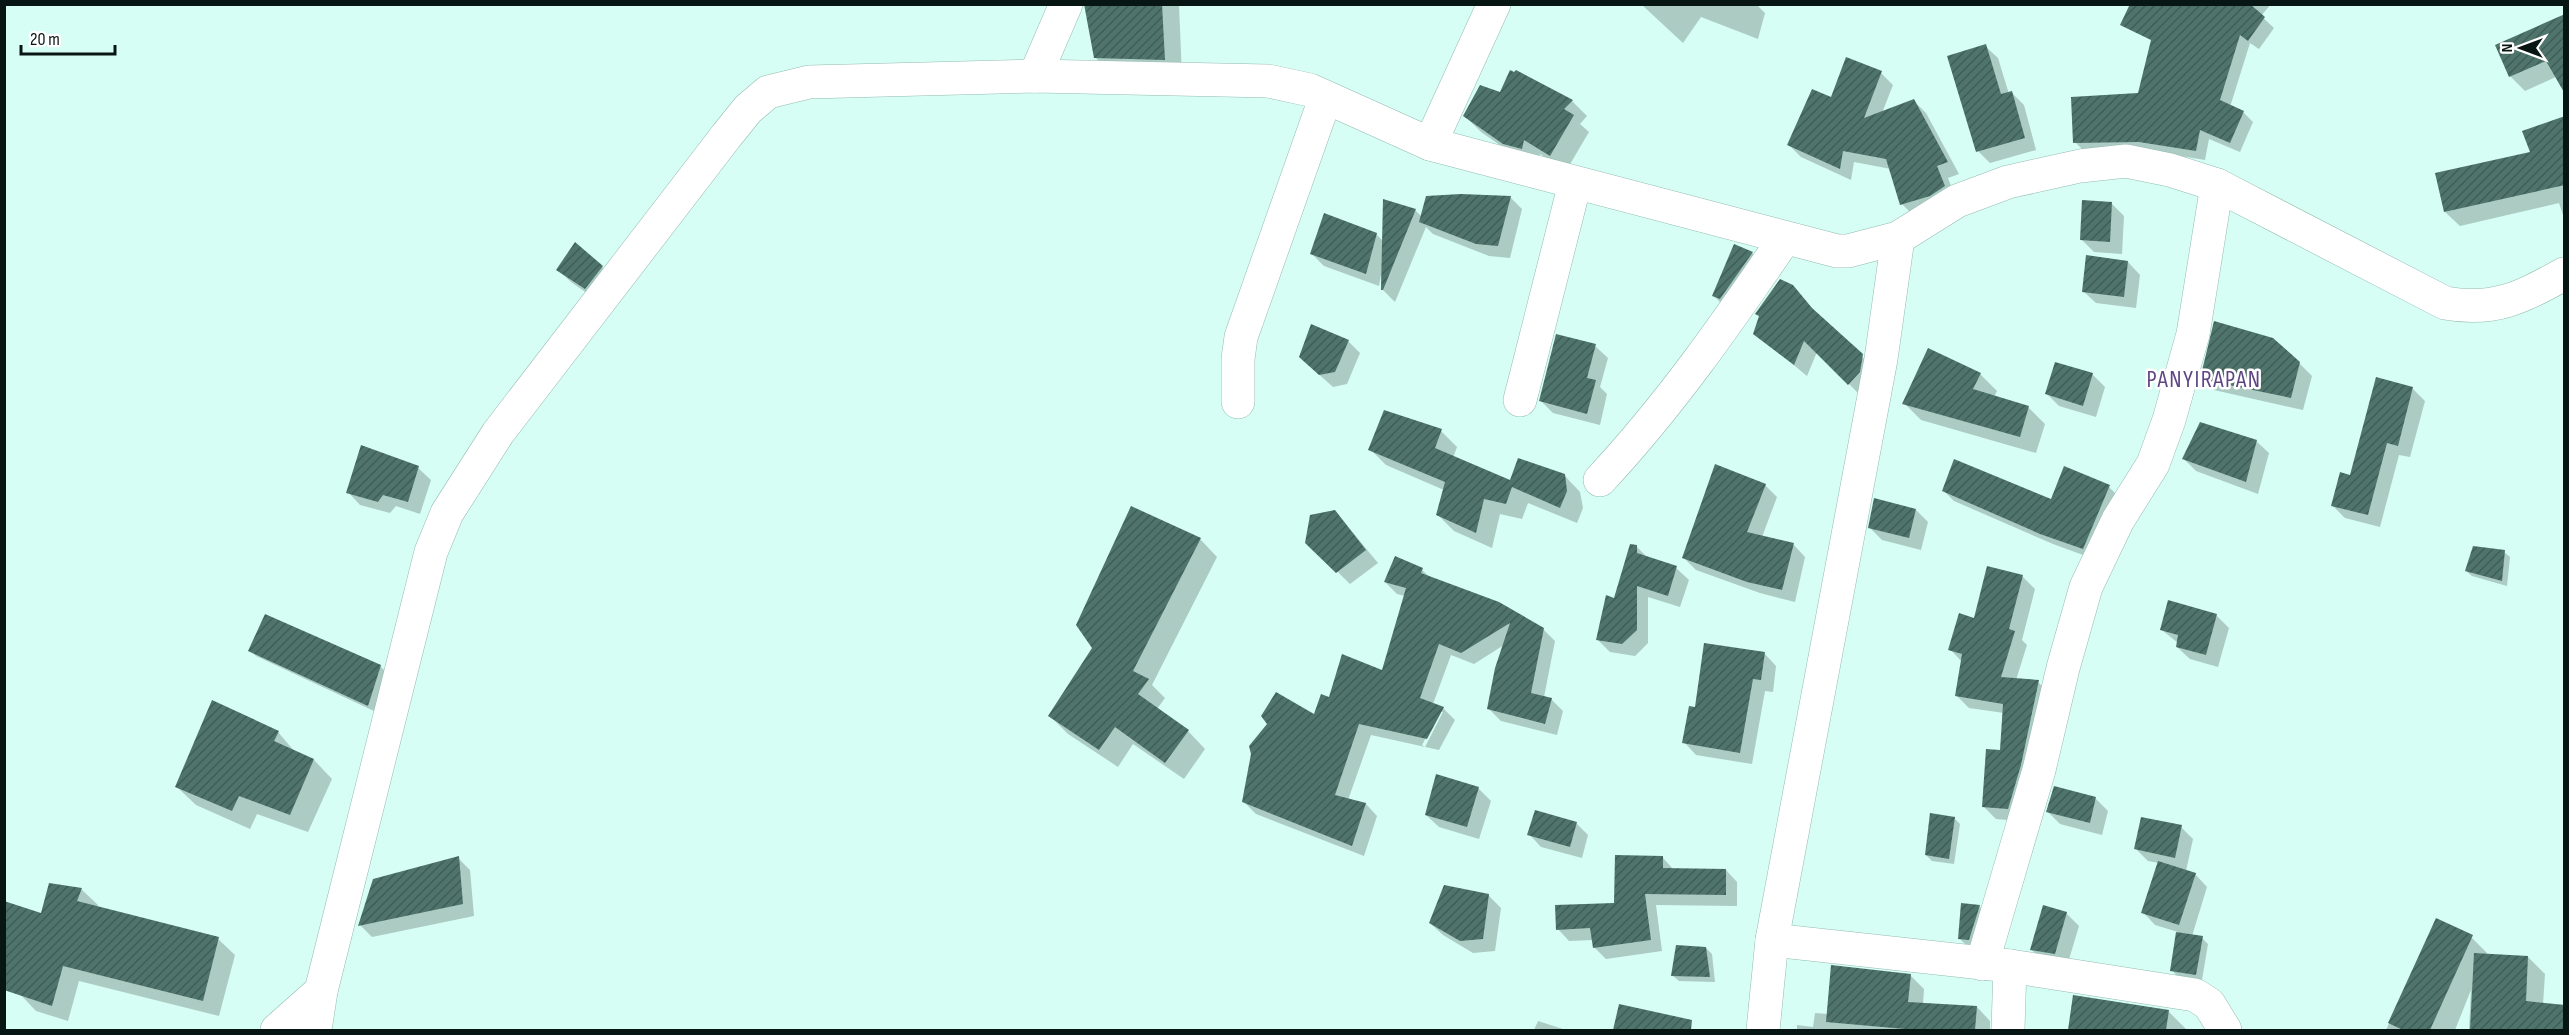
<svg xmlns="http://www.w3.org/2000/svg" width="2569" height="1035" viewBox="0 0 2569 1035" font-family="'Sofia Sans Condensed',sans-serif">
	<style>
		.shadow { fill: #0003; fill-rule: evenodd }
		.building { fill: url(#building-hatch) }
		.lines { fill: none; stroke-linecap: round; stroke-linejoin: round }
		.minor-casing { stroke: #94bbb1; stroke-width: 34 }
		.tertiary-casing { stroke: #94bbb1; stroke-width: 34 }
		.minor { stroke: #fff; stroke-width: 33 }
		.tertiary { stroke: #fff; stroke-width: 33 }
		.labels { text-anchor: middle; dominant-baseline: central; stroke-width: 5; stroke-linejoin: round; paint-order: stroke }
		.quarter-label { font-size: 24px; letter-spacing: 1.5px; fill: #5e4683; stroke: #fff }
	</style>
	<defs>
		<pattern id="building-hatch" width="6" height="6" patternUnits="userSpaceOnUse" patternTransform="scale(1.5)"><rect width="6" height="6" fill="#4f746b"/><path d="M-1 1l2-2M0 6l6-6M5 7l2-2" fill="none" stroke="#405e57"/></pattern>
	</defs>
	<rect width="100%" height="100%" fill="#d6fef4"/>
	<!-- shadow -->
	<g class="shadow">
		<polygon points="1091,4 1179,4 1182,78 1113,76 1095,57"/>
		<polygon points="1641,4 1756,4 1765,13 1758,39 1701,17 1683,43"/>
		<polygon points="2194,4 2271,4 2261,16 2274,28 2259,49 2250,43 2230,107 2243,112 2253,122 2240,152 2209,139 2205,160 2150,151 2085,152 2075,142 2143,95"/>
		<polygon points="2564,16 2558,76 2525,91 2510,76"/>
		<polygon points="1985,46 1998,58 2009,94 2012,93 2024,105 2036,150 1990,163 1978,151"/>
		<polygon points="1516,72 1572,101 1587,116 1580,124 1589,132 1566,171 1540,154 1537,164 1520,159 1481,132 1465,116 1500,94"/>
		<polygon points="1881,73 1893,85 1882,113 1914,101 1926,113 1959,174 1948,178 1956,199 1914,216 1902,204 1891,169 1854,162 1851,180 1801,157 1789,145 1832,99"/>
		<polygon points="2564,124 2564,218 2559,203 2460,226 2445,212 2532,153"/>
		<polygon points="1510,197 1522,209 1510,258 1489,256 1433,234 1426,227 1395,302 1382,289 1381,275 1379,286 1324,266 1312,254 1376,234 1384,242 1384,201 1415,210 1422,217"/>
		<polygon points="2112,204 2124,216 2122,254 2094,252 2081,239"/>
		<polygon points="1752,253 1764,265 1726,308 1714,296"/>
		<polygon points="2128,262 2140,275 2136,308 2096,303 2083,291"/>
		<polygon points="602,267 614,279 598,301 571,282 558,270"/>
		<polygon points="1792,286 1820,317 1874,368 1861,396 1817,352 1807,376 1755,333"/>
		<polygon points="1348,341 1360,353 1347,384 1333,387 1313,369"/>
		<polygon points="1595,346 1608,358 1600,387 1607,394 1600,425 1553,413 1541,401"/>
		<polygon points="2299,363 2312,376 2303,410 2214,390 2202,378"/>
		<polygon points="1980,374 1997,391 1994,397 2028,407 2045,424 2036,453 1921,420 1904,403"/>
		<polygon points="2092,374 2105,387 2096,417 2059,406 2047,394"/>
		<polygon points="2412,388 2425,401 2410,457 2399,455 2380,527 2345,518 2333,506"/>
		<polygon points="1385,412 1441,431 1457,447 1453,458 1511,482 1564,475 1580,492 1583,508 1577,523 1528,503 1522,519 1500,514 1492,548 1454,531 1438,515 1444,490 1386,465 1370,449"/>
		<polygon points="2256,441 2269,453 2258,494 2196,471 2184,459"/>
		<polygon points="418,468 431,480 420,514 396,506 390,513 360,505 348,492"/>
		<polygon points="2065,468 2109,487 2120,498 2094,559 2053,544 1954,501 1943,490 2052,501"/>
		<polygon points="1765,485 1777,497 1762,537 1793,544 1805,557 1795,602 1760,593 1696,570 1684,558"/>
		<polygon points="1916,510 1928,522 1921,550 1882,540 1870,528"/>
		<polygon points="1335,511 1378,563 1350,584 1307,542"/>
		<polygon points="1200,539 1217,557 1152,685 1165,698 1157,709 1188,731 1205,749 1184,779 1133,744 1118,767 1068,734 1050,716 1094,648"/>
		<polygon points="1636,546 1649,559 1676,568 1689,580 1680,607 1648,597 1648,643 1635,656 1610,652 1598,640"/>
		<polygon points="2504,552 2510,557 2507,586 2472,576 2466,571"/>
		<path d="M1422,570L1431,578L1543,629L1555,641L1544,697L1551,699L1563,711L1557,735L1501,721L1489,709L1504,645L1474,664L1451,655L1433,704L1443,708L1455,720L1439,750L1371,735L1348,800L1366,804L1377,816L1364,856L1256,814L1244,802L1330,699L1383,672L1405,596L1397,594L1385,582ZM1440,712H1443L1425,747L1422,745Z"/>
		<polygon points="2022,576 2035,589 2022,640 2027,645 2016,680 2038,682 2050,694 2020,821 1996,819 1984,807 2001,752 2004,713 1969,708 1956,695 1962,662 1950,649 1975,620"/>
		<polygon points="2216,615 2229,628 2218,667 2190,659 2177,647 2178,643 2162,630"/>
		<polygon points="250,650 380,666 386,672 374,711 256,656"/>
		<polygon points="1764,653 1776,666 1773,692 1765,691 1752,764 1696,755 1684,742 1696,708"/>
		<polygon points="278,732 295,752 314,760 332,779 308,832 257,814 250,829 196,805 177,787"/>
		<polygon points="1478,788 1491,801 1479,839 1439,827 1426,815"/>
		<polygon points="2096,799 2108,811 2102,835 2060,824 2048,812"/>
		<polygon points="1954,818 1960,824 1954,864 1932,861 1926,855"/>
		<polygon points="1576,823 1588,835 1582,858 1541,847 1529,834"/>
		<polygon points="2181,827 2193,839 2186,871 2195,874 2207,887 2192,936 2202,938 2208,944 2202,980 2177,976 2172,970 2178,932 2155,925 2143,912 2159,863 2148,861 2136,849"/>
		<polygon points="458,858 470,870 474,916 372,937 360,925"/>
		<polygon points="1663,858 1674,870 1726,870 1737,882 1737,906 1656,905 1662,951 1606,959 1594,947 1593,940 1569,941 1558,929 1615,904"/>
		<polygon points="81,889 98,905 97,908 218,939 235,955 219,1016 79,981 68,1021 36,1011 20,994 42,915"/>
		<polygon points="1488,895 1501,908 1495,951 1473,953 1443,935 1430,923"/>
		<polygon points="1979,906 1985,912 1975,945 1966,945 1960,939"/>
		<polygon points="2066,913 2079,926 2067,966 2044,962 2032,950"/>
		<polygon points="2436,920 2470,936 2487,953 2486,955 2528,957 2545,974 2543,1004 2564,1006 2564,1030 2469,1030 2471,990 2455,1030 2386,1030"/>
		<polygon points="1706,948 1712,954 1715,982 1679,981 1673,976"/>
		<polygon points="1910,975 1924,989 1923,1004 1977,1007 1990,1021 1990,1030 1797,1030 1797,1025 1813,1027 1815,1013 1828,1014"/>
		<polygon points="2074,997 2168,1011 2187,1030 2069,1030"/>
		<polygon points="1620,1005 1678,1028 1677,1030 1615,1030"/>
		<polygon points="1538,1021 1566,1030 1534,1030"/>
	</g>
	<!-- building -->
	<g class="building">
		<polygon points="1084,4 1162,4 1165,60 1094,58"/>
		<polygon points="2130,4 2250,4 2265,17 2248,41 2240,35 2220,100 2244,111 2230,143 2200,130 2196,151 2139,142 2073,143 2071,97 2138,93 2151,40 2120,25"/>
		<polygon points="2565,14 2565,94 2546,61 2509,77 2495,45"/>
		<polygon points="1986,44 2001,94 2012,91 2025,138 1976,152 1947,56"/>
		<polygon points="1846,57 1882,71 1864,118 1914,99 1948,162 1937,166 1945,186 1930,196 1900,205 1886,159 1843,151 1840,169 1787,145 1812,89 1831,97"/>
		<polygon points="1510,70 1514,72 1516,70 1573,100 1564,109 1574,115 1550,156 1524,140 1522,149 1503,144 1463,116 1480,85 1500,92"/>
		<polygon points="2565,116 2565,185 2444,212 2435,173 2530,152 2522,131"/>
		<polygon points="1461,194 1511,196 1498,246 1476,244 1419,222 1426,196"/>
		<polygon points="1383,199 1416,209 1383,290 1381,290"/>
		<polygon points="2082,200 2112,202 2110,242 2080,240"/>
		<polygon points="1324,213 1377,233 1366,274 1310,254"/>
		<polygon points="575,242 603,266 585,289 556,270"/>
		<polygon points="1734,244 1753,252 1720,299 1712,296"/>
		<polygon points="2086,255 2128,261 2124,297 2082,292"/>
		<polygon points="1780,279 1793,285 1812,308 1863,354 1860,372 1848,385 1804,341 1794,365 1753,334 1759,316 1755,314"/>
		<polygon points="2214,321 2273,338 2300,362 2291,398 2200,379"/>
		<polygon points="1311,324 1349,340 1335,372 1319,375 1299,357"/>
		<polygon points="1556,334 1596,344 1587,378 1596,380 1587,414 1539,401"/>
		<polygon points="1928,348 1981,373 1973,389 2029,406 2020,437 1902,404"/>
		<polygon points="2055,362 2093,373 2083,406 2045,394"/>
		<polygon points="2376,377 2413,387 2398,446 2387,443 2368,515 2331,506 2340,472 2350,475"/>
		<polygon points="1384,410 1442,429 1435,448 1510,480 1518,458 1565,474 1567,491 1560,508 1512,487 1506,504 1484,499 1476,533 1436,515 1445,482 1368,450"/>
		<polygon points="2200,422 2257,440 2246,482 2182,459"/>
		<polygon points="361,445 419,466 408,502 383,495 378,502 346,493"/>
		<polygon points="1954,459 2051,499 2064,466 2110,485 2083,549 2040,534 1942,491"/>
		<polygon points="1715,464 1766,484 1747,532 1794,543 1782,590 1747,582 1682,558"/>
		<polygon points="1874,498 1916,509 1909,538 1868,528"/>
		<polygon points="1131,506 1201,538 1133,671 1149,679 1138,694 1189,730 1165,763 1115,727 1099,750 1048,716 1092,648 1076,625"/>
		<polygon points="1335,510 1366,550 1336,573 1305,543 1310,515"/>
		<polygon points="1630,544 1637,545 1637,553 1677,566 1668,596 1637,586 1637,630 1622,644 1596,640 1606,595 1614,598"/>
		<polygon points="2473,546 2505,550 2502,581 2465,571"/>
		<polygon points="1395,556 1423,568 1421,573 1499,602 1544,628 1531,693 1552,698 1545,724 1487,709 1495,668 1510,623 1461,653 1439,644 1420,698 1444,707 1427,739 1359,724 1335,795 1366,803 1352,846 1242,802 1251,754 1249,746 1267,724 1261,716 1276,692 1314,714 1321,694 1329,697 1342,654 1382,670 1406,588 1384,582"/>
		<polygon points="1987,566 2023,575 2009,629 2015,631 2001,677 2039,680 2021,765 2008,809 1982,807 1986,749 2000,750 2003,704 1955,696 1962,654 1948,650 1959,613 1974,618"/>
		<polygon points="2168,600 2217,614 2206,655 2176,647 2178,635 2160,630"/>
		<polygon points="265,614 381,665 368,706 248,651"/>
		<polygon points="1704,643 1765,652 1761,680 1753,679 1740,753 1682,743 1689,706 1695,707"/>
		<polygon points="212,700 279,731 274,741 314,759 290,815 239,796 232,811 175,787"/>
		<polygon points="1436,774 1479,787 1467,827 1425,815"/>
		<polygon points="2054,786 2096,797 2090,823 2046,812"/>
		<polygon points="1535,810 1577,822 1570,847 1527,835"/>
		<polygon points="1930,813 1955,817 1949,859 1925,855"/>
		<polygon points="2141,817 2182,825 2175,858 2134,849"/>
		<polygon points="1615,855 1663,856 1663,868 1726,869 1726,895 1645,894 1651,940 1593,948 1590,928 1556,930 1555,905 1614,903"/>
		<polygon points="459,856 463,904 358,926 373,879"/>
		<polygon points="2158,861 2196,873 2179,925 2141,913"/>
		<polygon points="49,883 82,888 77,901 219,937 203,1001 63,966 52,1006 4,990 4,901 41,913"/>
		<polygon points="1444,885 1489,894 1483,939 1460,941 1429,923"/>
		<polygon points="1961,903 1980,905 1969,940 1958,939"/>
		<polygon points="2043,905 2067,912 2055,954 2030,950"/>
		<polygon points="2436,918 2473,935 2430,1030 2403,1030 2388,1023"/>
		<polygon points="2176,932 2203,936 2196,975 2170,971"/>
		<polygon points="1676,945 1706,947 1710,977 1671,976"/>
		<polygon points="2474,953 2528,956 2526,1001 2565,1005 2565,1030 2470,1030"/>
		<polygon points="1831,965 1911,974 1908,1002 1977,1006 1975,1030 1916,1030 1826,1022"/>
		<polygon points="2073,995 2169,1010 2166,1030 2068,1030"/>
		<polygon points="1619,1004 1692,1020 1691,1030 1613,1030"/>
	</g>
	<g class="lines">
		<defs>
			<g id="minor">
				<polyline points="1430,144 1494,4"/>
				<polyline points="1520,400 1575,183"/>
				<polyline points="1238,402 1238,359 1241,337 1325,99"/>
				<path d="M1600,480C1670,405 1727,323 1785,238"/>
				<polyline points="1772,940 2010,966 2008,1030"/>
				<polyline points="1982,964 2039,770 2063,668 2086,587 2118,520 2153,464 2169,420 2193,334 2217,185"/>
				<polyline points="2010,966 2195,995 2209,1004 2225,1030"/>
				<polyline points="1763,1030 1772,940 1881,359 1898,238"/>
			</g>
			<g id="tertiary">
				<polyline points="1035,76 1066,4"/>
				<polyline points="277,1030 321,991"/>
				<path d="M315,1030L321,991L431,552L447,513L498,433L727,135L748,109L768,92L809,82L1035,76L1268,81L1310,90L1430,144L1837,251H1848L1898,238L1957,201L2008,182L2080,166L2126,161L2170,170L2217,185L2445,303C2495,312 2522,297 2564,274"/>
			</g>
		</defs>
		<!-- minor casing -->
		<use href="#minor" class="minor-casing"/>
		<!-- tertiary casing -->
		<use href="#tertiary" class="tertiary-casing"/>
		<!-- minor -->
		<use href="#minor" class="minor"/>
		<!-- tertiary -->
		<use href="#tertiary" class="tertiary"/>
	</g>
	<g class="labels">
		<!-- quarter labels -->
		<g class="quarter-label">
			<text x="2204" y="379">PANYIRAPAN</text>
		</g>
	</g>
	<!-- border -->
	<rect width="2569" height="1035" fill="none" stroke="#071612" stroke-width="12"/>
	<!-- north arrow -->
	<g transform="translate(2521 48) rotate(270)" stroke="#ffffff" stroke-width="4.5" paint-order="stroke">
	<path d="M0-4.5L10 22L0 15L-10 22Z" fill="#071612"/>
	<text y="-9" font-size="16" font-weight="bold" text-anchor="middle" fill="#071612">N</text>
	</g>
	<!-- scale -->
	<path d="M21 45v9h94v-9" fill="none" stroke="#071612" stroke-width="3"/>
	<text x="30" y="45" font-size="18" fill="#071612" stroke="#ffffff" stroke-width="4.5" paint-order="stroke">20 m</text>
</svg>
